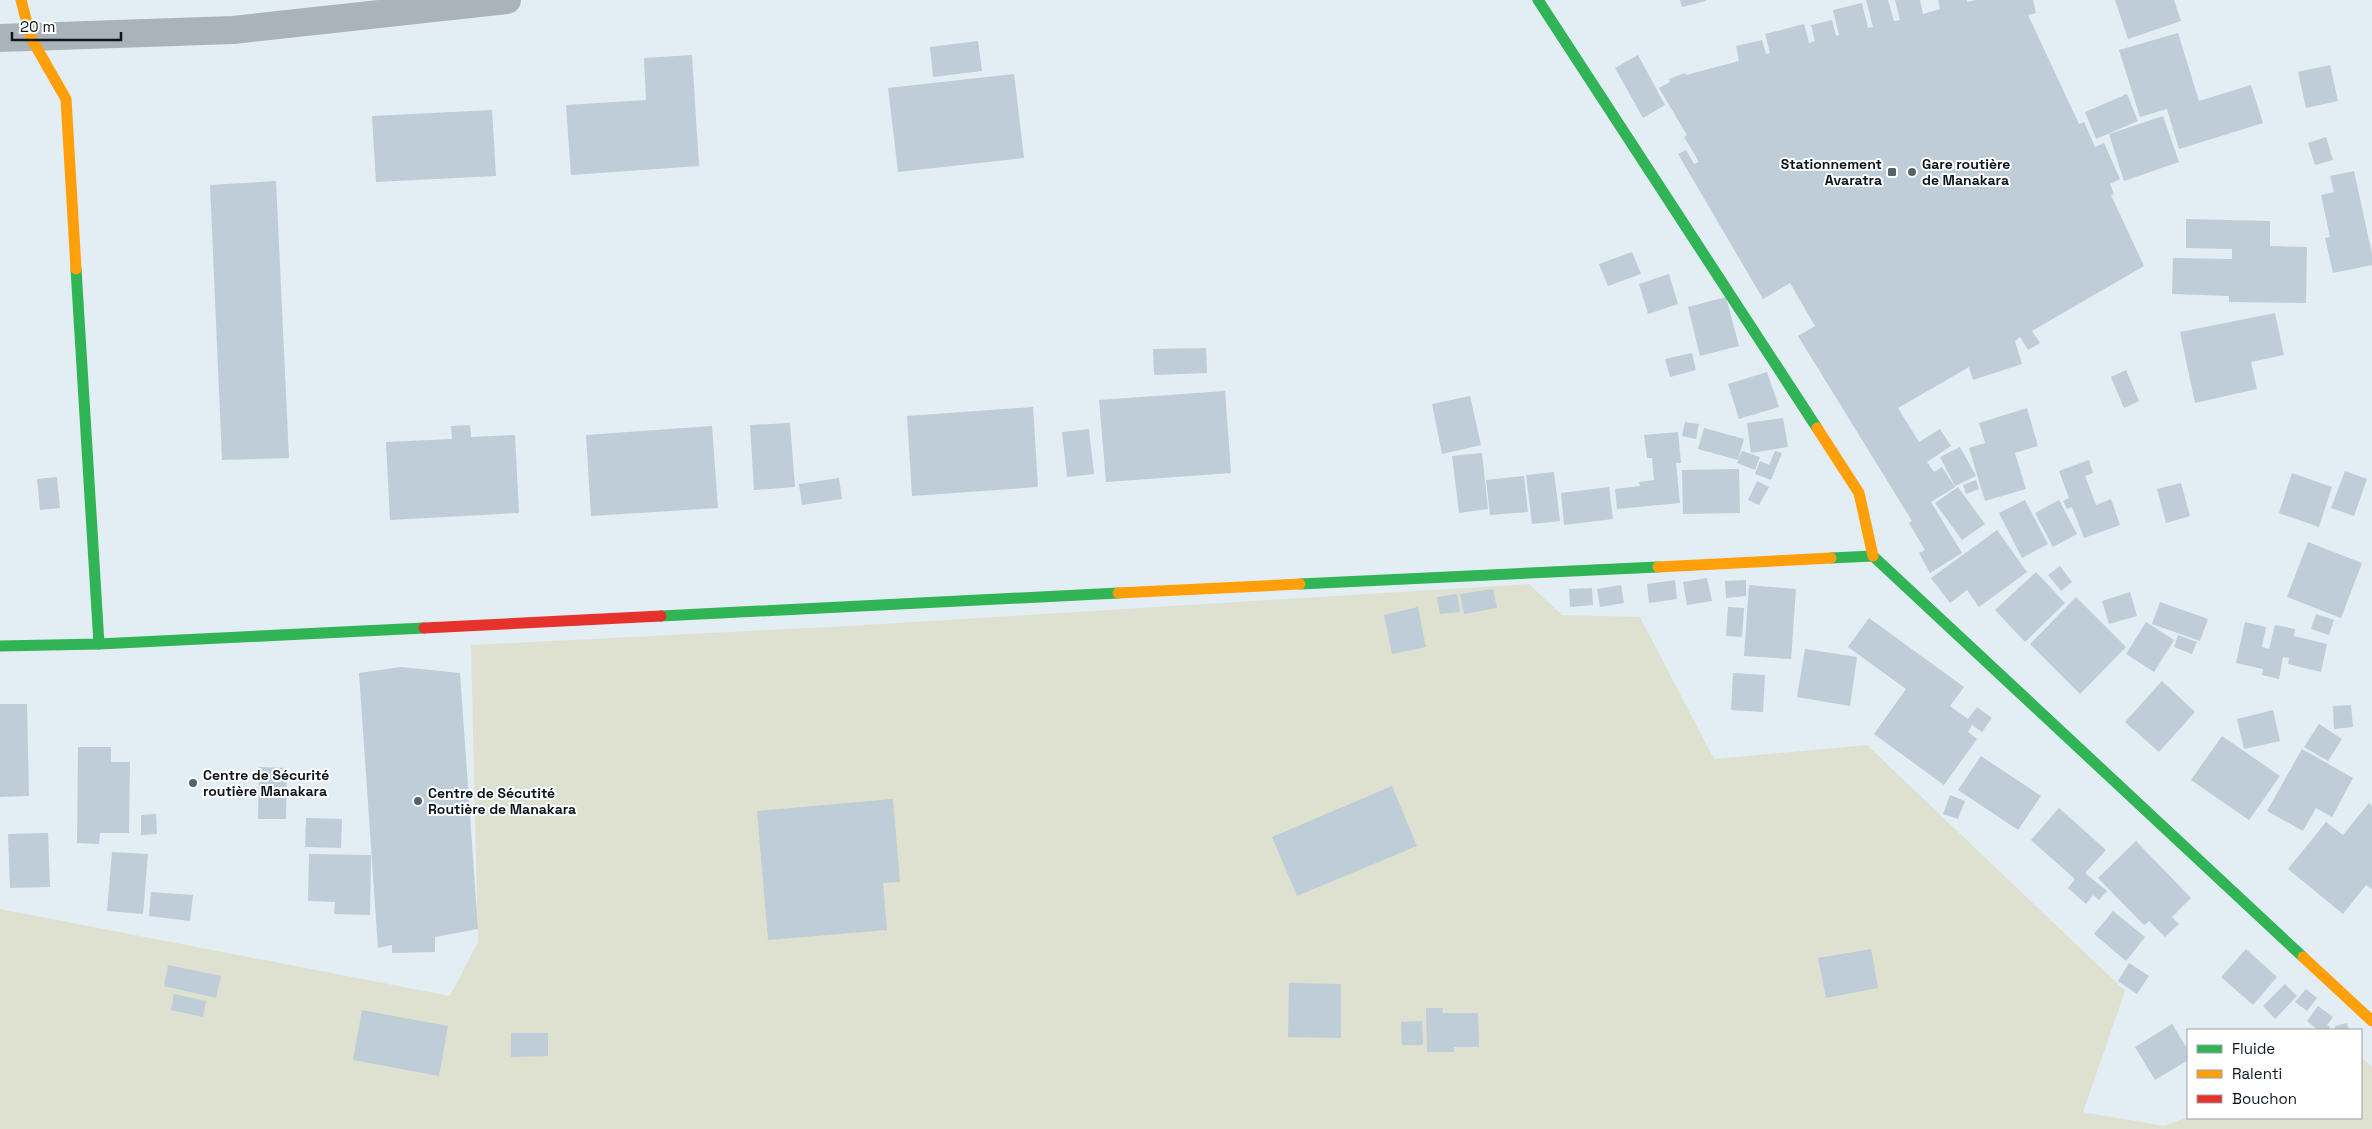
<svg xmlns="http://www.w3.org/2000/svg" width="2372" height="1129" viewBox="0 0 2372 1129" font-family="'Space Grotesk',sans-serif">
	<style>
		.green { fill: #dee1d0 }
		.building { fill: #becdd7 }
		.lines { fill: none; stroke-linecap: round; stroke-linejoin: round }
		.street { stroke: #aab3b9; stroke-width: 28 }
		.fast { stroke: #30b455; stroke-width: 11 }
		.slow { stroke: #ff9f0a; stroke-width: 11 }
		.jam { stroke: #e5322d; stroke-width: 11 }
		.poi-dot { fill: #566168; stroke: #fff; stroke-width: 2 }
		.labels { text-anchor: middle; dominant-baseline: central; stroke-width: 4; stroke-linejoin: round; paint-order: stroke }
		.poi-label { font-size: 14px; font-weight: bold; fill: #0a151c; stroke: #fff; text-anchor: start }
	</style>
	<rect width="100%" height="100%" fill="#e3edf4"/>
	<!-- green -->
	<polygon class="green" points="1529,584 1562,615 1640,617 1714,759 1867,745 2125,991 2083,1112 2164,1126 2188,1117 2361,1118 2361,1057 2372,1067 2372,1129 0,1129 0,909 450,996 478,942 471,645 849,626"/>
	<!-- building -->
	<g class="building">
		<polygon points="1680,0 1706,0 1706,1 1682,7"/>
		<polygon points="1866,0 1888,0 1894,21 1900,20 1895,0 1920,0 1923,14 1940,9 1938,0 1967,0 1967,2 1976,0 2033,0 2036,13 2028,15 2079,124 2084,122 2095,147 2104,143 2120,179 2110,184 2114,194 2111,195 2144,266 2032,331 2040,343 2028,350 2020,337 2015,341 2022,364 1973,380 1969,367 1898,408 1919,442 1940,429 1951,446 1927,462 1934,472 1942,467 1955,487 1931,502 1962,553 1930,573 1919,553 1925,550 1909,523 1912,521 1798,336 1815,326 1790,283 1763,299 1678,154 1686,150 1694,164 1699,162 1684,137 1687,135 1659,88 1670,82 1669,79 1685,73 1686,75 1739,61 1736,46 1762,40 1766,54 1770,53 1765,34 1804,24 1809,43 1815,41 1811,25 1832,20 1836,36 1839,35 1833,10 1862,3 1868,28 1873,27"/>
		<polygon points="2115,0 2174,0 2181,21 2128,39"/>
		<polygon points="2178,33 2199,101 2251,85 2263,123 2179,149 2167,109 2140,117 2119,50"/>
		<polygon points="978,41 982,71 933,77 930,47"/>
		<polygon points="692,55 699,166 571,175 566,105 646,100 644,58"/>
		<polygon points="1638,55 1665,105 1643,118 1615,68"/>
		<polygon points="2330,65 2338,101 2306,108 2298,72"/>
		<polygon points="1014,74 1024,158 898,172 888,88"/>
		<polygon points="2127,94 2138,121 2096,139 2085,112"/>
		<polygon points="492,110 496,176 376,182 372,116"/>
		<polygon points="2163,116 2179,162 2124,181 2109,134"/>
		<polygon points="2326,137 2333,160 2315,165 2308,143"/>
		<polygon points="2354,171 2372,254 2372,265 2333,273 2325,238 2330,237 2321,195 2334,192 2330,176"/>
		<polygon points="276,181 289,458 222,460 210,185"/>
		<polygon points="2186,219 2270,221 2270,246 2307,247 2306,303 2229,302 2229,296 2172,294 2173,258 2232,259 2232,249 2186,248"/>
		<polygon points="1632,252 1641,274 1608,286 1599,264"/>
		<polygon points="1669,274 1678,304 1648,314 1639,284"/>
		<polygon points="1726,297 1739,346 1700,356 1688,307"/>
		<polygon points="2275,313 2284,355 2251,362 2257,389 2195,403 2180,332"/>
		<polygon points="1206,348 1207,373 1154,375 1153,349"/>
		<polygon points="1692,353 1696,370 1670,377 1665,359"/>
		<polygon points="2126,370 2139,401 2124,408 2111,377"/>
		<polygon points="1767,372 1779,407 1739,419 1728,384"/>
		<polygon points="1225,391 1231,473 1106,482 1099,400"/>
		<polygon points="1470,396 1481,445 1442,454 1432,404"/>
		<polygon points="1033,407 1038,487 912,496 907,416"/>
		<polygon points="2027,408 2038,446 2015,453 2026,489 1985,501 1969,448 1985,443 1979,423"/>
		<polygon points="1783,418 1788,447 1751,453 1747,423"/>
		<polygon points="1685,422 1699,424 1696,439 1682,436"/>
		<polygon points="790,423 795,487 754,490 750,425"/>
		<polygon points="470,425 471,437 515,435 519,513 390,520 386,442 452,439 451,426"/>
		<polygon points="712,426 718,508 591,516 586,435"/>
		<polygon points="1704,428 1744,439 1738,460 1698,449"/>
		<polygon points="1089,429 1094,474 1067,477 1062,432"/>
		<polygon points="1678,432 1681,463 1676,463 1680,503 1617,509 1615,489 1640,486 1639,482 1654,480 1652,458 1647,458 1644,435"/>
		<polygon points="1960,447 1976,476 1955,486 1940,457"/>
		<polygon points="1742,451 1760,457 1755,470 1737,463"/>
		<polygon points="1775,451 1782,453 1771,480 1755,474 1760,461 1769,465"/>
		<polygon points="1482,453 1488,509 1459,513 1452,456"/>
		<polygon points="2089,460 2093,473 2085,476 2096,505 2111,499 2120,525 2084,538 2072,507 2067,509 2063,501 2069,498 2059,471"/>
		<polygon points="1739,469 1740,513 1683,514 1682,470"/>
		<polygon points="2345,471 2367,479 2354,516 2331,508"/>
		<polygon points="1554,472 1560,521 1532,524 1526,475"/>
		<polygon points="2292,473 2332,487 2319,527 2279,513"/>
		<polygon points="1524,476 1528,512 1490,515 1486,480"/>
		<polygon points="57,477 60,508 40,510 37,479"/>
		<polygon points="839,478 842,499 802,505 799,484"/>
		<polygon points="1976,480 1979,489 1966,494 1963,485"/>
		<polygon points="1757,481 1769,487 1759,505 1748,500"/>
		<polygon points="2181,483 2190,516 2166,523 2157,489"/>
		<polygon points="1609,487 1613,519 1564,525 1561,493"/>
		<polygon points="1958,487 1985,524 1962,540 1935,503"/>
		<polygon points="2025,500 2048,544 2022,558 1999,513"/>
		<polygon points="2059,500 2077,534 2053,547 2035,513"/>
		<polygon points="1997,530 2027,572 1979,607 1967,590 1950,603 1931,578"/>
		<polygon points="2308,542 2362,563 2341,618 2287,597"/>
		<polygon points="2060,566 2072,582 2061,591 2048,575"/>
		<polygon points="2036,572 2065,603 2025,642 1995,610"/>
		<polygon points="1707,578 1712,601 1687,605 1683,582"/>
		<polygon points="1675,580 1677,599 1649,603 1647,584"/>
		<polygon points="1746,580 1746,596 1726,598 1725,581"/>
		<polygon points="1621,585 1624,603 1600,607 1597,589"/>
		<polygon points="1749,585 1796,589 1791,659 1744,656"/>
		<polygon points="1592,588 1593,605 1570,607 1569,589"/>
		<polygon points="1493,589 1497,608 1464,614 1460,594"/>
		<polygon points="2130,592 2137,616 2109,624 2102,601"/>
		<polygon points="1457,594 1460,612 1440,614 1437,597"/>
		<polygon points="2076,597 2126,647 2080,694 2030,644"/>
		<polygon points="2160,602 2208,619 2200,641 2152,624"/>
		<polygon points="1418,607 1426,647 1392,654 1384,615"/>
		<polygon points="1728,607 1744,608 1742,637 1726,636"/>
		<polygon points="2316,614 2334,620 2329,635 2311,629"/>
		<polygon points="1869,618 1964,687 1950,706 1968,719 1977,707 1992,718 1982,732 1972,725 1968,732 1977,739 1944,785 1874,734 1906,689 1848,647"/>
		<polygon points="2146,622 2174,640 2154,672 2126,654"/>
		<polygon points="2245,622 2266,627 2262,647 2269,649 2275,625 2295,629 2294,636 2327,644 2321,672 2288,664 2289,658 2283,657 2279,679 2262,675 2263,669 2236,663"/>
		<polygon points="2178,635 2197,642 2192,654 2174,647"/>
		<polygon points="1805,649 1857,657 1850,706 1797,697"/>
		<polygon points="401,667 460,673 478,929 435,937 435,952 392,953 392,945 378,948 359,673"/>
		<polygon points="1733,673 1765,675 1763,712 1731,710"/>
		<polygon points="2162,681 2195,712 2159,752 2125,722"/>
		<polygon points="0,704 27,704 29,796 0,797"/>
		<polygon points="2351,705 2353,727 2334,729 2333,706"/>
		<polygon points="2273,710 2280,741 2244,749 2237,719"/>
		<polygon points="2319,724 2342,739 2328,761 2304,747"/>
		<polygon points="2222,736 2280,776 2249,820 2191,780"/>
		<polygon points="78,747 111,747 111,762 130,762 129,833 100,833 99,844 77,843"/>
		<polygon points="2302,749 2353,778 2332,817 2316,808 2303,831 2267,811"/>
		<polygon points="1981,756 2041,796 2018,830 1958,790"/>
		<polygon points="259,767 287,768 286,819 258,819"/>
		<polygon points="1392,786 1417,846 1297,896 1272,837"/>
		<polygon points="1950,795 1965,801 1958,819 1943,814"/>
		<polygon points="893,799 900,882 883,883 887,930 768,940 757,811"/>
		<polygon points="2369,803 2372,806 2372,889 2366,885 2343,914 2288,869 2326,822 2343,835"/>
		<polygon points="2059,808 2106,850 2085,873 2107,891 2099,900 2093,895 2086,904 2068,888 2075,879 2031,840"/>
		<polygon points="156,814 157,834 141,835 141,815"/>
		<polygon points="306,818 342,819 341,848 305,847"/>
		<polygon points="48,833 50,887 10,888 8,834"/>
		<polygon points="2136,841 2191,898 2172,917 2179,924 2165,937 2149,921 2144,925 2098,878"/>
		<polygon points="112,852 148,854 143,914 107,911"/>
		<polygon points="309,854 371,855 370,915 334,914 335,902 308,901"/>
		<polygon points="151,892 193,895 190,921 149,916"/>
		<polygon points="2113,911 2145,937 2126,961 2094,934"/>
		<polygon points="1871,949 1878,988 1826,998 1818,958"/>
		<polygon points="2246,949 2277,977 2253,1005 2221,977"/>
		<polygon points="2129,963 2149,976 2137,994 2118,981"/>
		<polygon points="168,965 221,976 216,998 164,986"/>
		<polygon points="1289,983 1341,984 1341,1038 1288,1037"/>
		<polygon points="2285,984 2297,996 2275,1019 2263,1006"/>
		<polygon points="2306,989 2317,998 2307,1011 2295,1002"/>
		<polygon points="174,994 206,1001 203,1017 171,1010"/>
		<polygon points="2318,1006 2333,1017 2327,1025 2330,1027 2328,1030 2316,1030 2317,1029 2307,1021"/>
		<polygon points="1426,1008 1443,1008 1442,1013 1478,1013 1479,1047 1454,1047 1454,1052 1427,1052"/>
		<polygon points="362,1010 448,1026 439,1076 353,1060"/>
		<polygon points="1422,1021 1423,1045 1402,1045 1401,1022"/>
		<polygon points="2347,1023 2349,1030 2335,1030 2335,1026"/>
		<polygon points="2172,1024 2188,1050 2188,1060 2155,1080 2135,1047"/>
		<polygon points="511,1033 548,1033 548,1056 511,1057"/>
	</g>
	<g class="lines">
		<!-- street -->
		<polyline class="street" points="0,38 233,30 507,0"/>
		<!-- fast -->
		<g class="fast">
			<polyline points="1538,0 1817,428"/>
			<polyline points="76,269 99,644"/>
			<polyline points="1831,558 1873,556 2303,957"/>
			<polyline points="1300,584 1658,567"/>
			<polyline points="661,616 1118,593"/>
			<polyline points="0,646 99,644 424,628"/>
		</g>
		<!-- slow -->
		<g class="slow">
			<polyline points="21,0 31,38 66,99 76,269"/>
			<polyline points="1817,428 1859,493 1873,556"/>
			<polyline points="1658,567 1831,558"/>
			<polyline points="1118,593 1300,584"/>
			<polyline points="2303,957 2372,1021"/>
		</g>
		<!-- jam -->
		<polyline class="jam" points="424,628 661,616"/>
	</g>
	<!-- markers -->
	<g class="poi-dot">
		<rect x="1887" y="167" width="10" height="10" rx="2.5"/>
		<circle cx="1912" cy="172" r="5"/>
		<circle cx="193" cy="783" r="5"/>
		<circle cx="418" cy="801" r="5"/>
	</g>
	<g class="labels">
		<!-- poi labels -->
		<g class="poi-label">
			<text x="1882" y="164" text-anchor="end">Stationnement<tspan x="1882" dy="16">Avaratra</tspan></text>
			<text x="1922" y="164">Gare routière<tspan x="1922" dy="16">de Manakara</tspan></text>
			<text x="203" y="775">Centre de Sécurité<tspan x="203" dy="16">routière Manakara</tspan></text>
			<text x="428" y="793">Centre de Sécutité<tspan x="428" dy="16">Routière de Manakara</tspan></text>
		</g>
	</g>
	<!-- legend -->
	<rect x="2187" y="1029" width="175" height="90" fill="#ffffff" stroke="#9da1a4"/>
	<rect x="2197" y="1045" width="25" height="8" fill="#30b455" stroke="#9da1a4"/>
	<text x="2232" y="1054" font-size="15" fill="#0a151c">Fluide</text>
	<rect x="2197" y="1070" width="25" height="8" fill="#ff9f0a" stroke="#9da1a4"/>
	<text x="2232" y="1079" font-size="15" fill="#0a151c">Ralenti</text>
	<rect x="2197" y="1095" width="25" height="8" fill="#e5322d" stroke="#9da1a4"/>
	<text x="2232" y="1104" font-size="15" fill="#0a151c">Bouchon</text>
	<!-- scale -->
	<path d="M12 32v8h109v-8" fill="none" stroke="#0a151c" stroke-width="2.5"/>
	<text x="20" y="32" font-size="15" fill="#0a151c" stroke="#ffffff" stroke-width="4" paint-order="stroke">20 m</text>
</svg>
